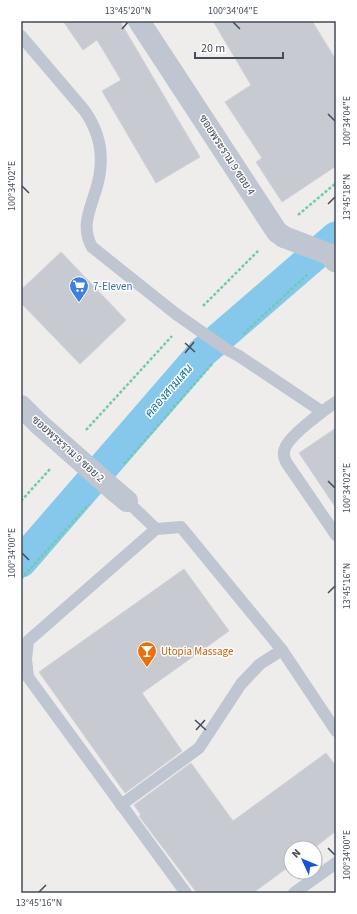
<svg xmlns="http://www.w3.org/2000/svg" width="357" height="914" viewBox="0 0 357 914" font-family="'Source Sans 3',Sarabun,sans-serif">
	<style>
		.lines { fill: none; stroke-linecap: round; stroke-linejoin: round }
		.canal { stroke: #85c8eb; stroke-width: 31 }
		.building { fill: #c8cad2; stroke: #d0d1d8 }
		.path { stroke: #71cbab; stroke-width: 2.5; stroke-dasharray: 3 2; stroke-linecap: butt }
		.lane { stroke: #bfc6d2; stroke-width: 12 }
		.street { stroke: #bfc6d2; stroke-width: 22 }
		.lane-bridge { stroke: #bfc6d2; stroke-width: 12 }
		.street-bridge { stroke: #bfc6d2; stroke-width: 22 }
		.ticks { fill: none; stroke: #444c59; stroke-width: 1.5 }
		.labels { text-anchor: middle; dominant-baseline: central; stroke-width: 3; stroke-linejoin: round; paint-order: stroke }
		.street-label { font-size: 11px; fill: #444c59; stroke: #fff }
		.shop-label { font-size: 11px; fill: #366cbe; stroke: #fff; text-anchor: start }
		.food-label { font-size: 11px; fill: #c56008; stroke: #fff; text-anchor: start }
		.water-label { font-size: 12px; font-style: italic; fill: #0c70a4; stroke: #fff }
		.neatline { fill: none; stroke: #444c59; stroke-width: 1.5 }
		.ticks-label { font-size: 10px; text-anchor: middle; fill: #444c59 }
	</style>
	<rect width="100%" height="100%" fill="#efecec"/>
	<g class="lines">
		<!-- canal -->
		<polyline class="canal" points="21,562 203,352 336,237"/>
	</g>
	<!-- building -->
	<g class="building">
		<polygon points="63,21 124,21 121,23 200,157 156,183 102,91 121,80 97,40 83,50"/>
		<polygon points="213,21 312,21 336,60 336,166 282,202 256,162 262,158 225,102 251,85"/>
		<polygon points="61,252 126,320 80,364 21,303 21,290"/>
		<polygon points="336,428 336,508 299,453"/>
		<polygon points="184,569 229,631 142,693 182,751 125,793 39,672"/>
		<polygon points="326,753 336,766 336,831 314,848 291,848 291,865 253,893 197,893 139,816 141,815 134,805 191,763 233,821"/>
	</g>
	<g class="lines">
		<!-- path -->
		<g class="path">
			<polyline points="298,215 336,183"/>
			<polyline points="203,306 259,250"/>
			<polyline points="243,334 308,274"/>
			<polyline points="86,430 172,336"/>
			<polyline points="124,464 212,364"/>
			<polyline points="21,501 50,469"/>
			<polyline points="21,579 89,504"/>
		</g>
		<!-- lane -->
		<g class="lane">
			<path d="M21,36L84,110C97,128 103,149 100,171C98,198 77,221 92,247L176,314"/>
			<polyline points="239,356 321,411"/>
			<path d="M336,402C324,410 292,434 286,446C283,451 283,456 286,462L336,535"/>
			<polyline points="127,501 156,529 181,527 282,650 336,731"/>
			<polyline points="156,529 28,641 26,659 28,677 186,893"/>
			<polyline points="121,805 199,748 241,684 260,664 282,650"/>
			<polyline points="294,893 336,863"/>
		</g>
		<!-- street -->
		<g class="street">
			<polyline points="139,21 277,232 284,237"/>
			<polyline points="21,406 39,424"/>
			<polyline points="115,491 127,501"/>
		</g>
		<!-- lane-bridge -->
		<polyline class="lane-bridge" points="176,314 226,349 239,356"/>
		<!-- street-bridge -->
		<g class="street-bridge">
			<polyline points="284,237 329,254 335,261"/>
			<polyline points="39,424 115,491"/>
		</g>
	</g>
	<!-- ticks -->
	<path class="ticks" d="M233,22L240,29M122,29L128,22M328,114L335,121M22,186L29,193M328,204L335,197M185,343L195,352M185,353L194,342M328,481L335,488M22,553L29,560M328,593L335,586M195,720L206,730M196,730L205,720M328,848L335,855M39,892L46,885"/>
	<!-- icons -->
	<defs>
		<symbol id="supermarket-pin" viewBox="-11 -11 22 30"><path d="M0 17L-7.5 6A9.5 9.5 0 1 1 7.5 6Z" fill="#3f7fe0" stroke="#fff"/><path d="M-6-5.5h2.5l.6 2H6L4.5 2H-2.5L-4.4-4H-6ZM-1.5 3.2a1.3 1.3 0 1 0 .1 0ZM3 3.2a1.3 1.3 0 1 0 .1 0Z" fill="#fff"/></symbol>
		<symbol id="bar-pin" viewBox="-11 -11 22 30"><path d="M0 17L-7.5 6A9.5 9.5 0 1 1 7.5 6Z" fill="#e8710a" stroke="#fff"/><path d="M-6-5H6L.8 .8V4.5H3.5V6h-7V4.5H-.8V.8Z" fill="#fff"/></symbol>
	</defs>
	<g fill-rule="evenodd">
		<use href="#supermarket-pin" x="68" y="275" width="22" height="30"/>
		<use href="#bar-pin" x="136" y="640" width="22" height="30"/>
	</g>
	<g class="labels">
		<!-- street labels -->
		<g class="street-label">
			<text transform="translate(227 155) rotate(57)">ซอยพระราม 9 ซอย 4</text>
			<text transform="translate(68 449) rotate(42)">ซอยพระราม 9 ซอย 2</text>
		</g>
		<!-- shop labels -->
		<g class="shop-label">
			<text x="93" y="286">7-Eleven</text>
		</g>
		<!-- food labels -->
		<g class="food-label">
			<text x="161" y="651">Utopia Massage</text>
		</g>
		<!-- water labels -->
		<g class="water-label">
			<text transform="translate(169 391) rotate(-49)">คลองสามเสน</text>
		</g>
	</g>
	<!-- border -->
	<rect width="357" height="914" fill="none" stroke="#ffffff" stroke-width="44"/>
	<!-- north arrow -->
	<g transform="translate(303 860) rotate(314)"><circle r="19" fill="#ffffff" stroke="#b4b7bd"/>
	<path d="M0-3L7 15L0 10L-7 15Z" fill="#1953dc"/>
	<text y="-6" font-size="11" font-weight="bold" text-anchor="middle" fill="#444c59">N</text>
	</g>
	<!-- scale -->
	<path d="M195 52v6h88v-6" fill="none" stroke="#444c59" stroke-width="2"/>
	<text x="201" y="52" font-size="12" fill="#444c59" stroke="#ffffff" stroke-width="3" paint-order="stroke">20 m</text>
	<rect x="22" y="22" width="313" height="870" class="neatline"/>
	<g class="ticks-label">
		<text x="128" y="14">13°45'20"N</text>
		<text x="233" y="14">100°34'04"E</text>
		<text transform="translate(346 121) rotate(-90)" y="4">100°34'04"E</text>
		<text transform="translate(11 186) rotate(-90)" y="4">100°34'02"E</text>
		<text transform="translate(346 197) rotate(-90)" y="4">13°45'18"N</text>
		<text transform="translate(346 488) rotate(-90)" y="4">100°34'02"E</text>
		<text transform="translate(11 553) rotate(-90)" y="4">100°34'00"E</text>
		<text transform="translate(346 586) rotate(-90)" y="4">13°45'16"N</text>
		<text transform="translate(346 855) rotate(-90)" y="4">100°34'00"E</text>
		<text x="39" y="906">13°45'16"N</text>
	</g>
</svg>
